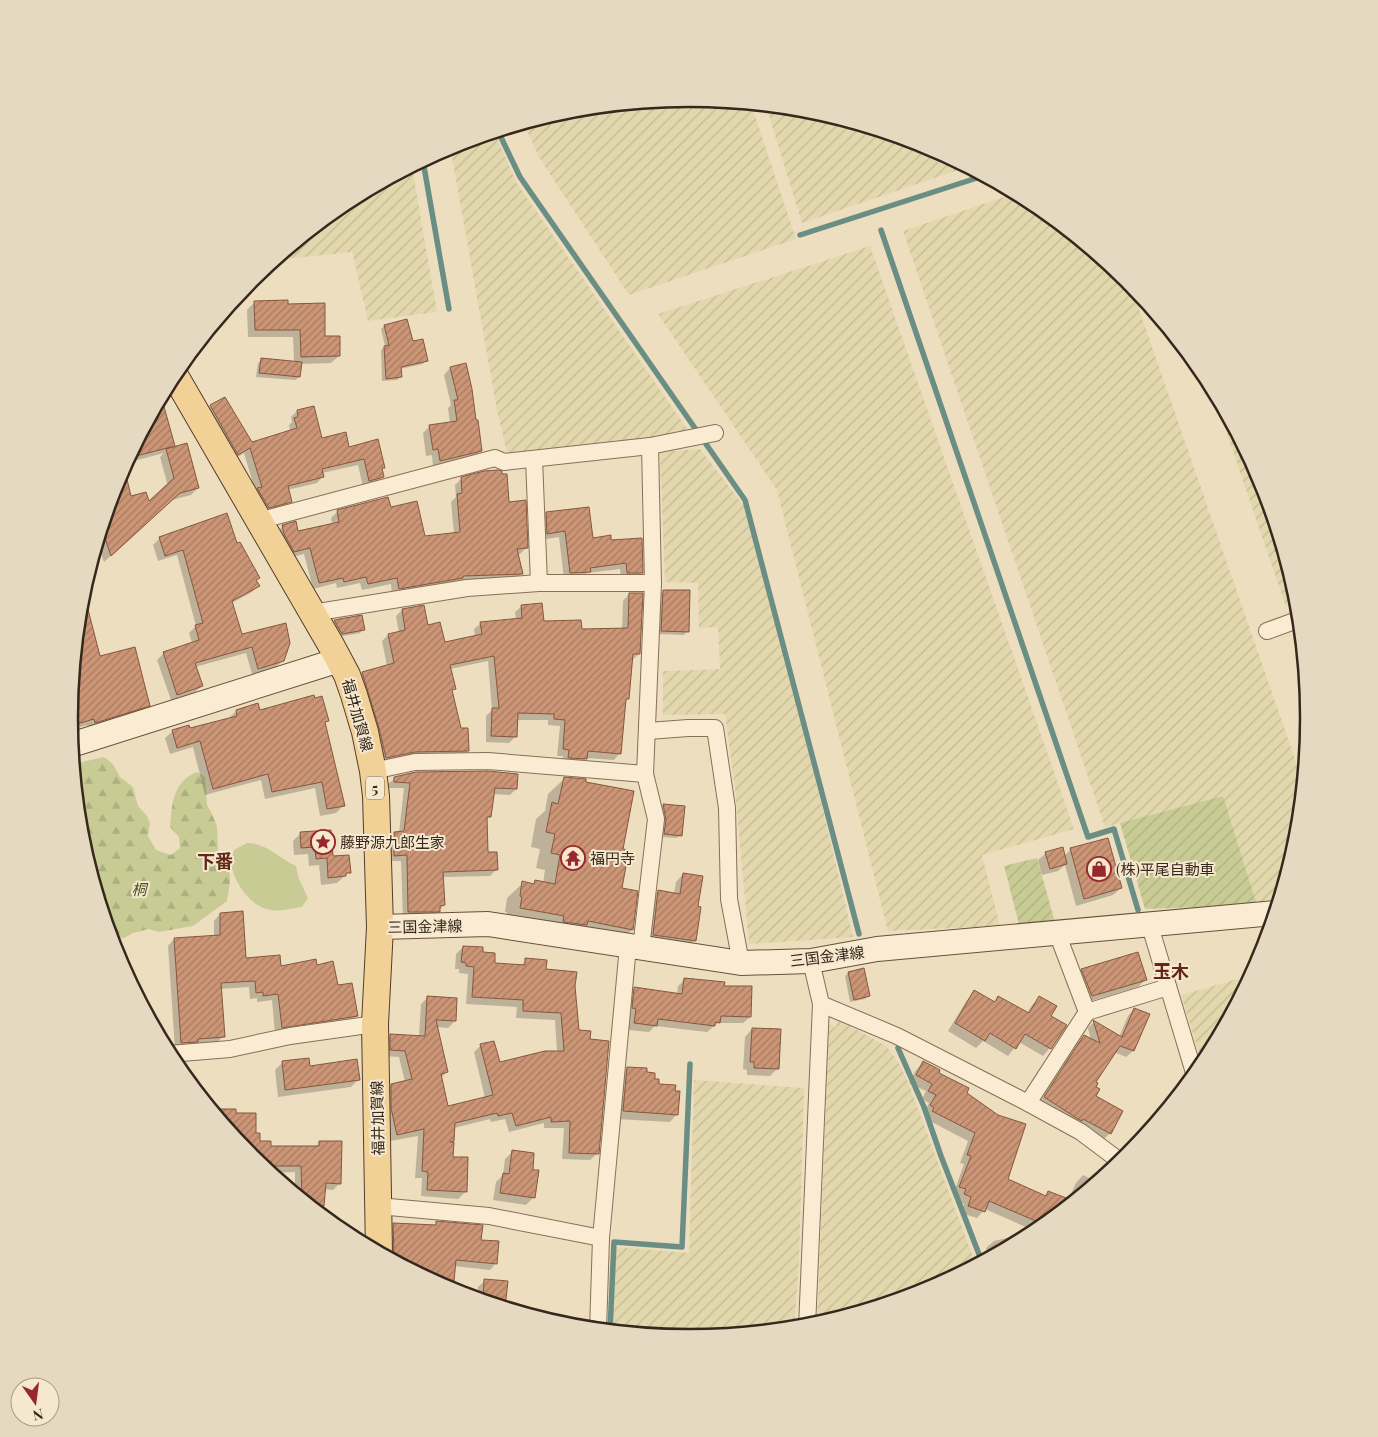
<svg xmlns="http://www.w3.org/2000/svg" width="1378" height="1437" viewBox="0 0 1378 1437" font-family="'Playfair Display','Noto Sans JP',serif">
	<style>
		.farmland { fill: url(#farmland-furrows) }
		.grass { fill: #c8cc94 }
		.forest { fill: url(#forest-firs) }
		.garden { fill: url(#garden-furrows) }
		.shadow { fill: #0003 }
		.lines { fill: none; stroke-linecap: round; stroke-linejoin: round }
		.stream { stroke: #6a8e83; stroke-width: 5.5 }
		.building { fill: url(#building-hatch); stroke: #86573e }
		.street-casing { stroke: #876f58; stroke-width: 18 }
		.secondary-casing { stroke: #68503b; stroke-width: 26 }
		.primary-casing { stroke: #543d2c; stroke-width: 28 }
		.street { stroke: #f9ecd3; stroke-width: 16 }
		.secondary { stroke: #f9ecd3; stroke-width: 24 }
		.primary { stroke: #f2d197; stroke-width: 26 }
		.labels { text-anchor: middle; dominant-baseline: central; stroke-width: 4; stroke-linejoin: round; paint-order: stroke }
		.shield { fill: #f5e8cf; stroke: #6f6252; stroke-width: 1 }
		.shield-label { font-size: 14px; font-weight: bold; fill: #36281c }
		.street-label { font-size: 15px; fill: #36281c; stroke: #f5e8cf }
		.poi-label { font-size: 15px; fill: #36281c; stroke: #f5e8cf; text-anchor: start }
		.park-label { font-size: 15px; font-style: italic; fill: #495323; stroke: #f5e8cf }
		.quarter-label { font-size: 18px; font-weight: bold; fill: #63271c; stroke: #f5e8cf }
		.rim { fill: none; stroke: #36281c; stroke-width: 2.5 }
	</style>
	<defs>
		<pattern id="farmland-furrows" width="10" height="10" patternUnits="userSpaceOnUse" patternTransform="scale(1.25)"><rect width="10" height="10" fill="#e3d8ad"/><path d="M-1 1l2-2M0 10L10 0M9 11l2-2" fill="none" stroke="#c3b994"/></pattern>
		<pattern id="forest-firs" width="22" height="20" patternUnits="userSpaceOnUse" patternTransform="scale(1.25)"><rect width="22" height="20" fill="#c8cc94"/><path d="M5 1l3.5 6h-7zM16 11l3.5 6h-7z" fill="#acaf7f"/></pattern>
		<pattern id="garden-furrows" width="10" height="10" patternUnits="userSpaceOnUse" patternTransform="scale(1.25)"><rect width="10" height="10" fill="#c8cc94"/><path d="M-1 1l2-2M0 10L10 0M9 11l2-2" fill="none" stroke="#acaf7f"/></pattern>
		<pattern id="building-hatch" width="6" height="6" patternUnits="userSpaceOnUse" patternTransform="scale(1.25)"><rect width="6" height="6" fill="#cc9576"/><path d="M-1 1l2-2M0 6l6-6M5 7l2-2" fill="none" stroke="#a67a60"/></pattern>
	</defs>
	<rect width="100%" height="100%" fill="#eedec0"/>
	<!-- farmland -->
	<g class="farmland">
		<polygon points="689,98 751,104 796,239 629,295 539,157 524,124 568,110"/>
		<polygon points="766,106 810,110 927,146 967,167 802,223"/>
		<polygon points="497,138 516,182 690,433 507,453 497,410 450,146"/>
		<polygon points="412,167 437,312 368,321 352,252 275,260 345,203"/>
		<polygon points="1016,193 1034,203 1130,283 1303,782 1297,840 1278,904 1257,905 1223,796 1105,827 903,231"/>
		<polygon points="870,246 1074,829 982,855 1000,926 888,931 777,490 658,314"/>
		<polygon points="1210,384 1262,481 1298,603 1286,607"/>
		<polygon points="700,449 744,506 818,789 853,937 749,944 735,789 725,714 663,715 663,671 720,669 718,627 699,628 698,583 665,582 660,452"/>
		<polygon points="1252,975 1205,1063 1203,1066 1181,995"/>
		<polygon points="837,1019 886,1046 898,1062 908,1082 976,1265 926,1292 817,1325 829,1024 836,1027"/>
		<polygon points="694,1080 804,1088 799,1262 794,1328 689,1339 612,1331 616,1247 689,1253"/>
	</g>
	<!-- grass -->
	<path class="grass" d="M247,843C267,843 279,858 296,866L299,879L308,898L302,907C293,908 280,912 271,910C250,907 233,882 231,862C231,858 233,854 234,850Z"/>
	<!-- forest -->
	<path class="forest" d="M104,757L113,764L120,777L133,787L138,806L147,816L150,823L148,836L156,850L171,855L180,848L179,837L170,827C172,804 173,781 197,772L205,777L207,805L211,812L217,826L218,854C235,872 230,879 227,901L193,926L159,932L149,929L133,933L124,938H110L81,839L73,764Z"/>
	<!-- garden -->
	<g class="garden">
		<polygon points="1300,628 1306,682 1293,631"/>
		<polygon points="1223,796 1257,905 1145,909 1120,823"/>
		<polygon points="1037,858 1056,926 1019,924 1004,866"/>
	</g>
	<!-- shadow -->
	<g class="shadow">
		<polygon points="255,302 324,338 339,356 331,363 301,364 299,376 296,380 256,377 258,363 261,360 294,362 293,337 248,337 247,310"/>
		<polygon points="406,321 412,343 426,360 423,364 400,369 400,377 397,380 382,381 381,350 385,346 381,329 384,326"/>
		<polygon points="465,365 480,451 474,457 433,467 432,455 426,456 423,433 430,426 450,424 448,408 451,405 444,375 450,368"/>
		<polygon points="161,398 173,445 169,449 198,488 191,495 172,500 104,562 97,543 116,481 123,468 130,498 149,503 168,486 160,457 164,453 126,463"/>
		<polygon points="224,399 251,443 290,431 289,425 292,422 291,417 297,411 321,439 348,448 383,467 381,470 382,477 376,483 363,487 358,465 322,473 323,476 317,483 287,490 290,501 284,508 262,513 244,453 232,460 204,413 210,406"/>
		<polygon points="462,478 508,503 526,548 520,554 517,554 521,574 515,580 392,595 391,584 362,590 360,583 337,588 336,583 313,589 304,554 288,558 276,533 283,526 297,532 332,524 331,518 337,512 390,508 424,537 454,534 451,502 456,497 455,485"/>
		<polygon points="547,513 592,539 610,542 642,572 635,579 621,579 620,569 587,573 583,578 564,579 559,537 541,540 540,520"/>
		<polygon points="160,538 237,545 258,578 255,581 258,586 252,592 232,603 241,635 283,660 276,667 252,674 246,653 195,667 202,686 195,692 171,700 157,660 163,654 192,643 189,633 196,626 177,555 158,561 153,545"/>
		<polygon points="663,591 687,631 684,635 658,634 660,594"/>
		<polygon points="629,594 639,654 632,660 628,699 625,702 620,753 614,760 586,758 580,765 562,764 563,756 557,756 560,726 548,725 548,720 516,720 516,736 509,743 486,742 486,716 492,710 488,661 450,669 454,689 451,692 460,729 468,751 461,757 379,764 356,679 362,673 387,666 382,641 388,635 399,633 396,616 402,610 427,627 444,644 475,637 474,629 481,623 516,620 515,612 522,606 543,622 580,631 622,630 623,601"/>
		<polygon points="88,612 99,657 148,705 141,712 88,729 87,725 70,730 69,718 79,615"/>
		<polygon points="361,616 364,629 360,633 338,637 331,624 334,621"/>
		<polygon points="257,705 259,711 328,720 324,724 343,806 336,813 320,816 315,788 265,799 261,780 205,795 193,747 170,754 165,738 173,731 189,730 229,718 236,711"/>
		<polygon points="395,778 516,789 510,795 492,794 489,817 486,820 487,853 496,870 490,876 442,877 444,905 433,917 403,918 401,861 389,861 388,839 394,833 399,833 404,788 388,788 388,784"/>
		<polygon points="564,779 622,850 621,889 632,930 616,945 505,923 507,912 505,912 507,898 523,883 532,885 535,882 543,883 545,870 536,868 540,849 531,847 536,819 545,811 548,794"/>
		<polygon points="663,805 684,807 681,835 677,838 662,837 660,809"/>
		<polygon points="301,833 332,857 349,872 337,883 321,885 319,865 309,866 308,854 294,855 293,841"/>
		<polygon points="1107,839 1121,888 1113,895 1076,906 1065,865 1058,871 1042,875 1038,860 1046,853 1064,856 1070,850"/>
		<polygon points="683,874 696,907 695,940 688,948 646,943 651,899 658,892 674,894 676,882"/>
		<polygon points="220,914 245,959 280,968 316,966 337,987 357,1016 350,1022 275,1034 272,1000 257,1002 257,998 250,999 249,987 220,989 223,1036 217,1043 175,1049 168,946 174,939 214,937 214,921"/>
		<polygon points="463,947 482,953 493,964 520,966 526,960 574,986 578,1031 589,1040 598,1153 590,1160 562,1159 564,1128 544,1128 544,1123 509,1132 505,1119 491,1122 490,1119 454,1128 453,1140 450,1143 452,1158 465,1192 458,1199 421,1196 422,1178 415,1178 418,1136 390,1141 385,1115 385,1092 392,1085 405,1082 399,1057 384,1056 384,1042 391,1035 419,1036 421,1004 428,997 455,1021 448,1028 436,1027 447,1072 441,1078 447,1107 485,1098 474,1052 481,1045 499,1064 557,1052 555,1020 516,1018 517,1007 466,1004 468,974 459,973 459,969 455,969 456,954"/>
		<polygon points="1082,970 1145,980 1138,987 1084,1003 1074,977"/>
		<polygon points="848,973 868,996 865,999 850,1002 845,976"/>
		<polygon points="685,979 723,987 750,1017 743,1023 718,1023 707,1032 655,1026 649,1032 628,1030 630,1015 626,1014 628,995 635,988 677,994 678,986"/>
		<polygon points="975,992 993,1003 999,997 1027,1013 1032,1005 1040,998 1050,1017 1050,1048 1043,1056 1019,1042 1008,1056 983,1041 976,1048 948,1031 967,1000"/>
		<polygon points="1134,1009 1133,1051 1126,1057 1114,1052 1094,1083 1095,1096 1110,1133 1104,1139 1039,1103 1078,1042 1085,1036 1091,1040 1088,1028 1094,1022 1119,1037 1128,1016"/>
		<polygon points="752,1029 778,1068 770,1076 747,1075 747,1070 743,1069 745,1037"/>
		<polygon points="283,1062 359,1079 351,1087 278,1097 275,1070"/>
		<polygon points="923,1063 965,1094 1006,1180 1044,1197 1048,1192 1068,1200 1076,1183 1083,1175 1097,1182 1033,1234 989,1258 986,1248 994,1241 1035,1231 985,1209 977,1218 961,1213 964,1204 957,1201 959,1197 953,1195 964,1164 960,1163 968,1141 926,1119 928,1115 924,1113 929,1103 922,1099 926,1091 909,1083 916,1070"/>
		<polygon points="185,1064 187,1079 175,1065"/>
		<polygon points="627,1068 646,1074 658,1085 677,1114 670,1122 616,1119 620,1076"/>
		<polygon points="212,1110 234,1110 234,1114 255,1134 259,1143 269,1147 315,1147 320,1142 340,1183 333,1190 324,1189 323,1205 317,1212 295,1194 295,1172 270,1173 250,1157"/>
		<polygon points="513,1151 532,1171 534,1197 526,1205 493,1200 496,1182 503,1175 505,1159"/>
		<polygon points="437,1223 480,1241 496,1263 490,1270 454,1266 452,1292 388,1257 388,1231 394,1225 433,1226"/>
		<polygon points="485,1281 507,1282 505,1308 456,1293 478,1295 478,1287"/>
	</g>
	<g class="lines">
		<!-- stream -->
		<g class="stream">
			<polyline points="498,131 520,177 745,500 859,934"/>
			<polyline points="423,161 449,309"/>
			<polyline points="881,230 1088,837 1114,829 1138,910"/>
			<polyline points="800,235 983,176"/>
			<polyline points="898,1048 924,1107 941,1156 982,1262"/>
			<polyline points="610,1331 614,1242 682,1247 690,1064"/>
		</g>
	</g>
	<!-- building -->
	<g class="building">
		<polygon points="288,300 288,304 325,303 325,336 340,336 340,356 301,357 300,330 255,330 254,301"/>
		<polygon points="407,319 413,341 423,339 428,361 401,367 402,377 386,379 384,346 389,345 384,325"/>
		<polygon points="261,358 302,362 300,377 259,373"/>
		<polygon points="466,363 472,389 476,420 478,420 482,451 440,461 438,449 433,450 429,425 457,421 454,400 458,400 450,367"/>
		<polygon points="161,396 175,446 128,458 144,430"/>
		<polygon points="225,397 252,442 297,428 294,418 298,417 297,410 314,406 322,438 346,432 349,447 378,439 385,468 382,468 384,477 369,481 364,459 322,469 324,477 288,486 292,502 269,508 257,488 262,487 250,448 238,455 210,405"/>
		<polygon points="187,443 199,488 180,493 111,556 102,529 116,481 124,467 131,496 146,492 149,501 174,478 166,449"/>
		<polygon points="498,470 502,471 502,474 507,474 509,502 526,500 528,548 517,549 523,574 463,576 463,578 399,589 397,578 368,584 366,577 344,582 343,578 319,583 310,548 294,552 284,534 282,525 296,521 298,531 339,522 337,510 388,497 391,507 417,501 425,536 460,532 457,494 462,493 461,477 484,471"/>
		<polygon points="589,507 593,538 611,535 611,540 642,538 643,573 627,573 626,563 590,568 591,572 570,573 565,531 547,534 546,512"/>
		<polygon points="227,513 237,543 240,542 260,578 256,580 260,586 232,601 242,634 286,623 290,643 284,661 258,669 252,647 195,663 203,686 177,695 163,652 199,640 195,625 203,623 183,550 165,556 159,537"/>
		<polygon points="83,590 100,656 135,647 150,706 95,723 94,719 70,726 69,718 81,597"/>
		<polygon points="663,590 690,590 689,632 661,631"/>
		<polygon points="629,593 643,593 640,654 633,654 629,699 626,699 621,754 588,751 587,759 568,758 569,750 563,749 565,720 554,719 554,714 518,713 517,737 491,736 492,708 499,708 494,656 450,665 456,689 452,690 461,728 468,728 469,751 415,752 386,758 379,728 362,672 394,663 388,634 405,630 402,609 424,605 428,625 440,622 445,642 482,634 480,622 522,618 521,605 542,603 544,621 581,620 582,629 628,628"/>
		<polygon points="362,615 365,630 342,634 334,620"/>
		<polygon points="314,695 315,698 322,696 329,721 325,722 345,806 327,809 322,782 272,792 268,774 213,789 200,741 177,748 172,730 189,725 190,728 237,716 236,710 258,703 260,710"/>
		<polygon points="488,771 518,774 517,789 495,788 491,817 487,817 488,852 497,852 498,870 443,872 445,905 440,906 440,912 408,912 407,855 394,856 394,832 404,831 410,783 394,782 394,777 416,772"/>
		<polygon points="564,777 586,779 586,782 634,791 623,849 629,850 622,888 638,891 633,930 588,921 587,925 563,922 564,916 520,908 522,897 520,896 522,881 534,884 535,880 555,884 560,855 551,853 555,834 546,832 552,802 558,804"/>
		<polygon points="663,804 685,806 682,836 664,834 666,820"/>
		<polygon points="331,830 333,856 349,855 351,873 346,873 346,876 328,878 327,858 316,859 315,847 301,848 300,832"/>
		<polygon points="1108,838 1122,888 1084,899 1070,848"/>
		<polygon points="1063,847 1067,864 1050,869 1045,852"/>
		<polygon points="683,873 703,876 698,906 701,907 696,941 653,935 658,890 680,894"/>
		<polygon points="243,911 246,958 280,955 281,966 316,959 317,965 333,961 338,985 352,983 358,1016 282,1028 278,994 263,996 263,992 256,993 255,981 221,983 225,1037 198,1039 198,1042 181,1043 174,938 220,935 220,913"/>
		<polygon points="463,946 483,947 483,952 495,953 495,963 525,965 525,958 547,960 546,969 577,972 575,986 579,1030 591,1031 590,1039 609,1041 599,1154 569,1153 570,1121 551,1122 551,1117 516,1126 512,1113 498,1116 497,1113 455,1123 454,1141 450,1142 454,1142 453,1157 468,1157 467,1192 427,1190 428,1172 422,1171 424,1129 397,1135 391,1108 391,1084 412,1079 405,1051 390,1050 390,1034 425,1036 427,996 457,998 456,1021 436,1020 448,1072 441,1074 448,1106 493,1095 480,1044 494,1041 500,1062 545,1051 564,1051 561,1013 523,1011 523,1000 472,997 474,967 466,966 466,963 461,962"/>
		<polygon points="1138,952 1147,980 1092,996 1081,969"/>
		<polygon points="864,968 870,996 854,1000 848,972"/>
		<polygon points="684,978 725,982 724,986 752,986 751,1017 721,1016 720,1023 715,1022 715,1026 658,1019 657,1026 634,1023 636,1009 632,1008 634,987 682,994"/>
		<polygon points="974,990 995,1002 998,996 1029,1013 1039,996 1057,1006 1051,1016 1067,1025 1051,1049 1025,1034 1016,1049 990,1033 985,1041 955,1023"/>
		<polygon points="1134,1008 1150,1014 1134,1051 1120,1046 1096,1082 1098,1083 1096,1087 1100,1089 1096,1096 1123,1111 1111,1134 1083,1119 1082,1121 1078,1119 1044,1097 1084,1035 1100,1043 1093,1020 1122,1037"/>
		<polygon points="752,1028 781,1029 779,1069 754,1068 754,1062 750,1062"/>
		<polygon points="309,1058 310,1066 357,1059 360,1080 285,1090 282,1061"/>
		<polygon points="923,1061 940,1070 939,1073 969,1088 967,1093 998,1115 1026,1124 1008,1179 1046,1196 1048,1191 1074,1201 1045,1225 989,1201 985,1212 968,1206 971,1197 964,1194 966,1189 959,1187 971,1156 967,1155 975,1133 932,1111 934,1108 930,1105 936,1095 928,1091 932,1084 916,1075"/>
		<polygon points="627,1067 647,1068 647,1072 655,1073 655,1079 659,1079 659,1084 676,1085 675,1091 680,1091 678,1115 623,1111"/>
		<polygon points="211,1109 236,1109 236,1113 256,1113 256,1133 260,1133 260,1141 271,1141 271,1146 319,1146 319,1141 342,1141 341,1184 326,1183 324,1206 310,1206 302,1199 301,1166 261,1166 250,1157"/>
		<polygon points="512,1150 534,1153 533,1170 539,1170 535,1198 500,1193 503,1173 509,1174"/>
		<polygon points="436,1221 483,1225 481,1240 499,1241 497,1264 456,1260 453,1292 392,1260 394,1253 393,1223 436,1225"/>
		<polygon points="484,1279 508,1281 505,1308 483,1301"/>
	</g>
	<g class="lines">
		<defs>
			<g id="street">
				<polyline points="534,459 539,583"/>
				<polyline points="258,521 495,458 504,462 650,446 715,433"/>
				<polyline points="312,613 467,588 539,583 653,583"/>
				<polyline points="1267,631 1300,619"/>
				<polyline points="648,731 688,728 715,728 727,808 729,899 741,963"/>
				<polyline points="373,771 415,762 488,761 645,774"/>
				<polyline points="1150,926 1195,1076"/>
				<polyline points="1057,933 1087,1012"/>
				<polyline points="641,948 656,819 645,774 653,583 650,446"/>
				<polyline points="811,961 821,1004 897,1036 1028,1103 1081,1132 1121,1162"/>
				<polyline points="169,1054 230,1049 290,1036 375,1024"/>
				<polyline points="1028,1103 1087,1012 1168,987"/>
				<polyline points="378,1206 489,1216 601,1238"/>
				<polyline points="807,1327 821,1004"/>
				<polyline points="598,1330 601,1238 628,946"/>
			</g>
			<g id="secondary">
				<polyline points="71,745 339,660"/>
				<polyline points="380,927 488,924 741,963 811,961 877,949 1275,913"/>
			</g>
			<polyline id="primary" points="174,374 331,645 347,675 354,695 365,732 373,771 376,796 380,927 375,1024 379,1253"/>
		</defs>
		<!-- street casing -->
		<use href="#street" class="street-casing"/>
		<!-- secondary casing -->
		<use href="#secondary" class="secondary-casing"/>
		<!-- primary casing -->
		<use href="#primary" class="primary-casing"/>
		<!-- street -->
		<use href="#street" class="street"/>
		<!-- secondary -->
		<use href="#secondary" class="secondary"/>
		<!-- primary -->
		<use href="#primary" class="primary"/>
	</g>
	<!-- icons -->
	<defs>
		<symbol id="sight-ring" viewBox="-11 -11 22 22"><circle r="9.5" fill="#f5e8cf" stroke="#96282e" stroke-width="1.5"/><path d="M0-6L1.8-2.2L6-1.7L2.9 1.2L3.7 5.4L0 3.3L-3.7 5.4L-2.9 1.2L-6-1.7L-1.8-2.2Z" fill="#96282e"/></symbol>
		<symbol id="temple-ring" viewBox="-11 -11 22 22"><circle r="9.5" fill="#f5e8cf" stroke="#96282e" stroke-width="1.5"/><path d="M0-6L5-2H3V0L6.5 2.5H4V6H1.5V3h-3V6H-4V2.5H-6.5L-3 0V-2H-5Z" fill="#96282e"/></symbol>
		<symbol id="shop-ring" viewBox="-11 -11 22 22"><circle r="9.5" fill="#f5e8cf" stroke="#96282e" stroke-width="1.5"/><path d="M-5-2.5h2.3a2.7 3.5 0 0 1 5.4 0H5L5.5 6h-11ZM-1.5-2.5h3a1.5 2.3 0 0 0-3 0Z" fill="#96282e"/></symbol>
	</defs>
	<g fill-rule="evenodd">
		<use href="#sight-ring" x="309" y="828" width="28" height="28"/>
		<use href="#temple-ring" x="559" y="844" width="28" height="28"/>
		<use href="#shop-ring" x="1085" y="855" width="28" height="28"/>
	</g>
	<g class="labels">
		<!-- shield labels -->
		<rect class="shield" x="366" y="776.5" width="18" height="23" rx="4"/>
		<g class="shield-label">
			<text x="375" y="788">5</text>
		</g>
		<!-- street labels -->
		<g class="street-label">
			<text transform="translate(358 715) rotate(74)">福井加賀線</text>
			<text transform="translate(425 926) rotate(-1)">三国金津線</text>
			<text transform="translate(827 956) rotate(-7)">三国金津線</text>
			<text transform="translate(377 1118) rotate(-91)">福井加賀線</text>
		</g>
		<!-- poi labels -->
		<g class="poi-label">
			<text x="340" y="842">藤野源九郎生家</text>
			<text x="590" y="858">福円寺</text>
			<text x="1116" y="869">(株)平尾自動車</text>
		</g>
		<!-- park labels -->
		<g class="park-label">
			<text x="139" y="889">桐</text>
		</g>
		<!-- quarter labels -->
		<g class="quarter-label">
			<text x="215" y="861">下番</text>
			<text x="1171" y="971">玉木</text>
		</g>
	</g>
	<!-- crop -->
	<path d="M0 0H1378V1437H0ZM78 718a611 611 0 1 1 1222 0a611 611 0 1 1-1222 0Z" fill="#e6d9c1" fill-rule="evenodd"/>
	<path class="rim" d="M78 718a611 611 0 1 1 1222 0a611 611 0 1 1-1222 0Z"/>
	<!-- north arrow -->
	<g transform="translate(35 1402) rotate(166)"><circle r="24" fill="#f5e8cf" stroke="#a99b87"/>
	<path d="M0-4L9 19L0 12L-9 19Z" fill="#96282e"/>
	<text y="-8" font-size="14" font-weight="bold" text-anchor="middle" fill="#36281c">N</text>
	</g>
</svg>
